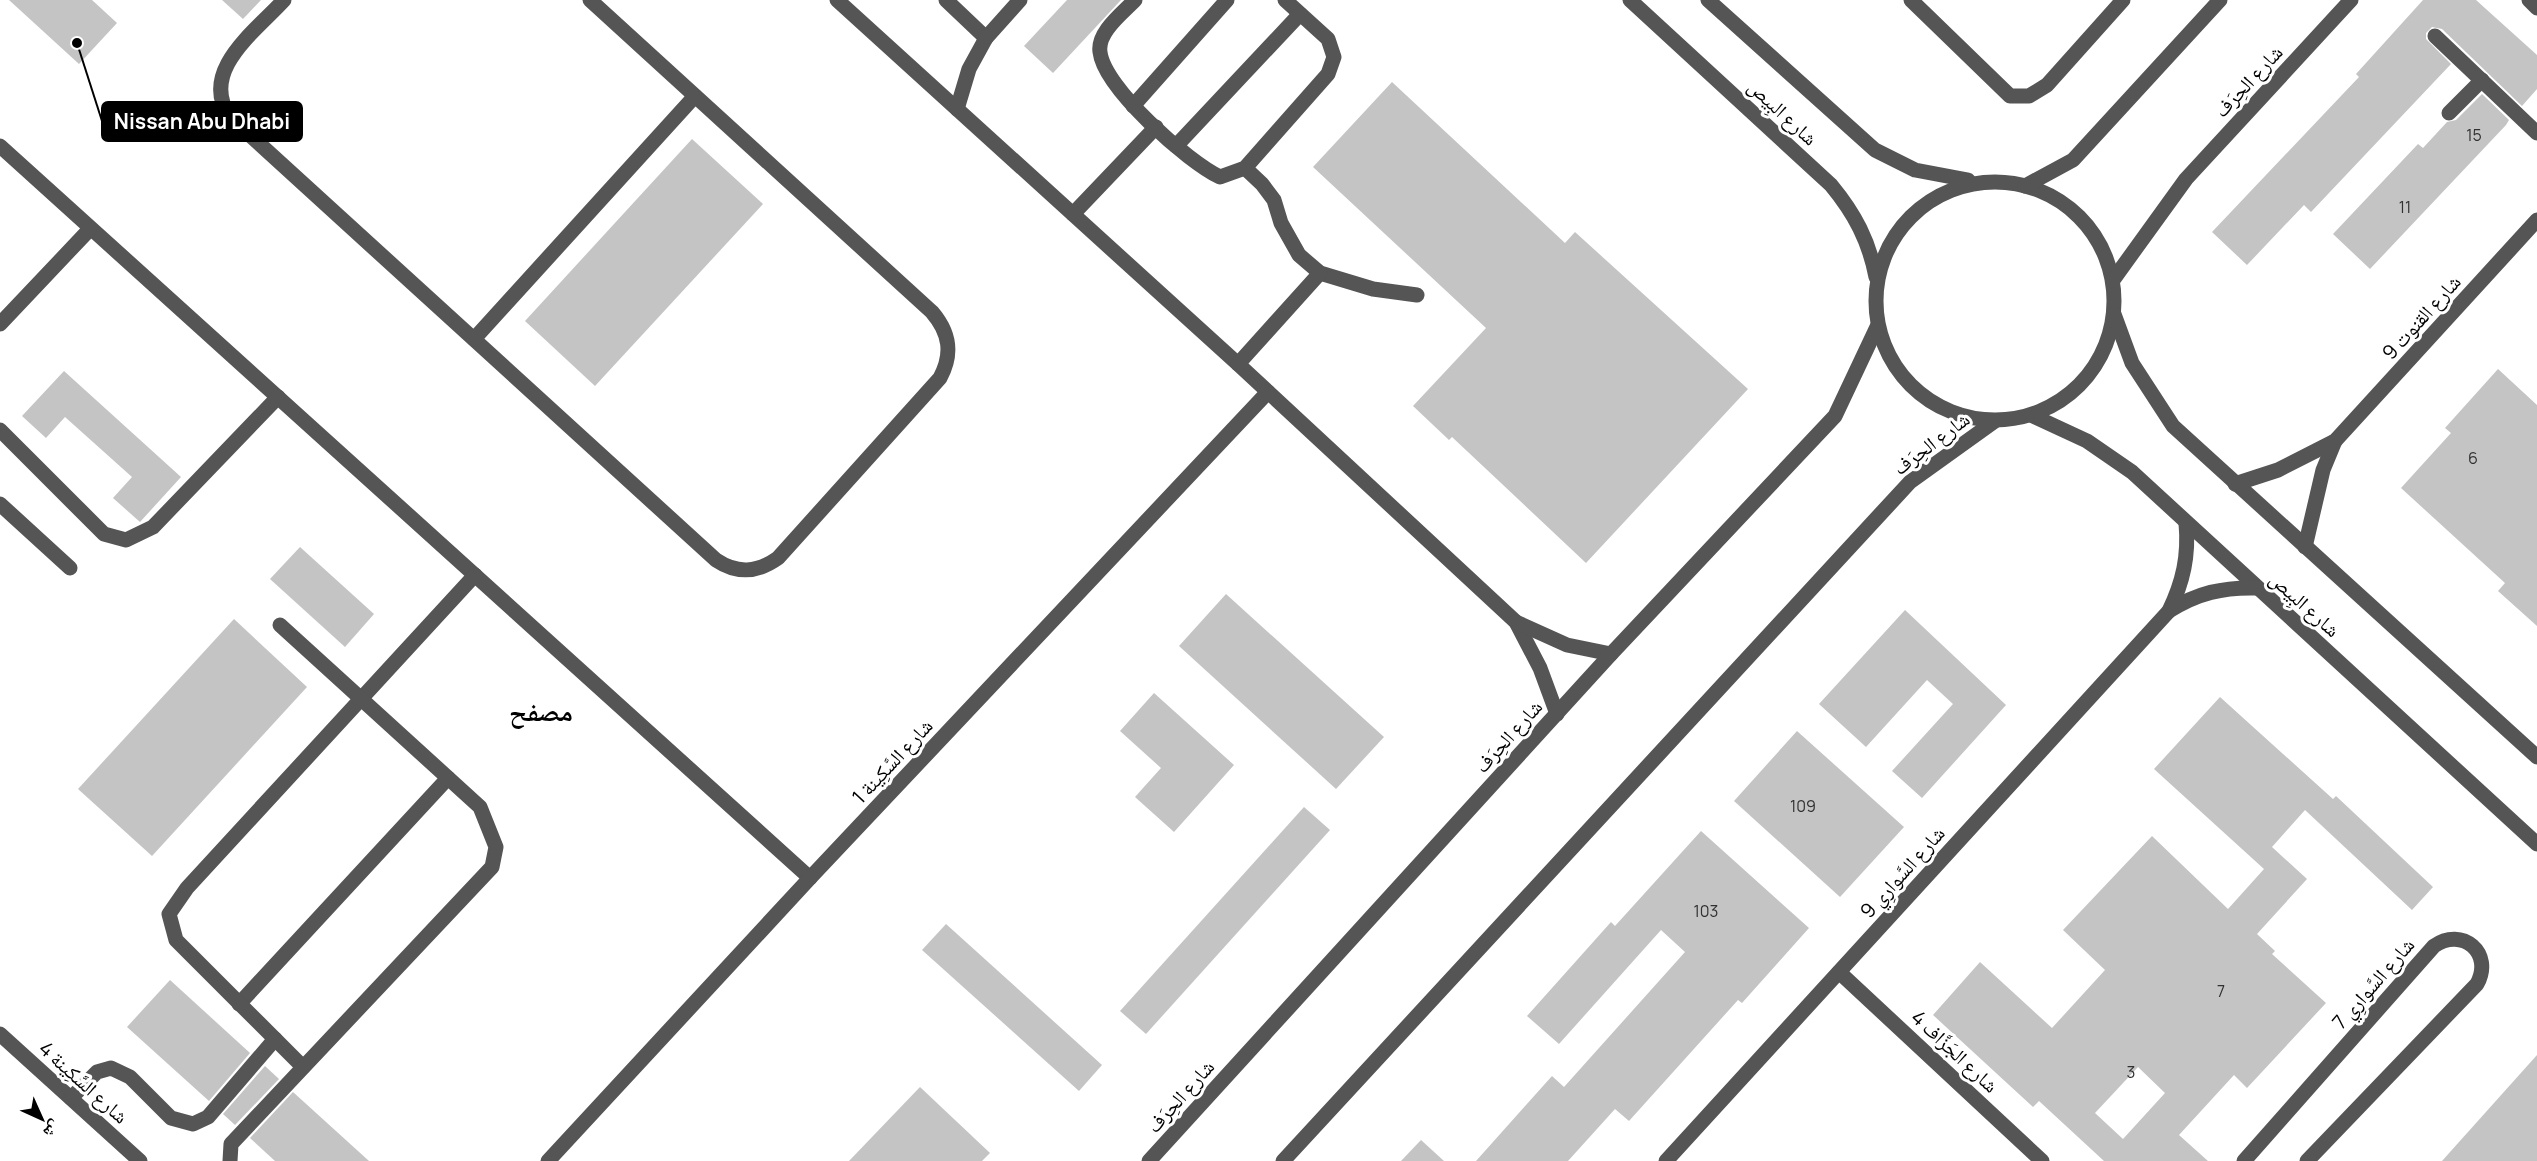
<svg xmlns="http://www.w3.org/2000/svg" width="2537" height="1161" viewBox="0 0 2537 1161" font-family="Manrope,'Noto Naskh Arabic',sans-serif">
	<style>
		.building { fill: #c4c4c4; fill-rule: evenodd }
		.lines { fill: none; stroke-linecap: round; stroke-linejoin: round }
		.minor { stroke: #555; stroke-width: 15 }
		.labels { text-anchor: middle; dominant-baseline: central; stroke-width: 6; stroke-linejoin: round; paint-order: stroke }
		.number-label { font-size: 16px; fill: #313131 }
		.street-label { font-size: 20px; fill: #000; stroke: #fff }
		.district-label { font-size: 26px; font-weight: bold; fill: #000; stroke: #fff }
		.leader { fill: none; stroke: #000; stroke-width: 2 }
		.callout-dot { fill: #000; stroke: #fff; stroke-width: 2 }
		.callout { fill: #000; stroke: #000; stroke-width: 2 }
		.callout-label { font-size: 21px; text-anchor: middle; font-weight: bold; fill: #fff }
	</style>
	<rect width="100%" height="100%" fill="#fff"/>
	<!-- building -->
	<g class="building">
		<polygon points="9,0 92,0 117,23 79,64"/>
		<polygon points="222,0 261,0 243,19"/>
		<polygon points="1067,0 1121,0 1053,73 1024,46"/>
		<polygon points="2423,0 2476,0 2537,55 2537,89 2522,106 2442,29 2432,27 2426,33 2426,39 2451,64 2311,212 2304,205 2247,265 2212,232 2359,77 2356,74"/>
		<polygon points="1392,82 1565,243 1575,232 1748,389 1586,563 1452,437 1449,440 1413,406 1486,328 1313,167"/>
		<polygon points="2482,94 2509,120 2506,125 2370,269 2333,234 2418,144 2423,148 2447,122 2456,120"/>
		<polygon points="692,139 763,204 595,386 525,321"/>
		<polygon points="2498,369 2537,405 2537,626 2498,591 2505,583 2401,488 2451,433 2445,428"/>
		<polygon points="64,371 181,477 140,522 113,498 132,477 65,417 46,438 22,416"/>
		<polygon points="300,547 374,614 345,647 270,579"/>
		<polygon points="1226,594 1384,737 1336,789 1179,646"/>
		<polygon points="1905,610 2006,705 1922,798 1892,771 1953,704 1927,680 1866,747 1819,704"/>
		<polygon points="234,619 307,687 152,856 78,789"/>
		<polygon points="1154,693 1234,765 1174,832 1135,797 1161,768 1120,731"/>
		<path d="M2220,697L2333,799L2336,796L2433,887L2412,910L2305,810L2272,847L2307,879L2257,934L2275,951L2272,954L2326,1003L2247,1088L2234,1075L2179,1135L2208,1161H2104L2039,1101L2033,1107L1933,1015L1980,962L2052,1028L2105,970L2063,930L2152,836L2228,909L2264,869L2154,769ZM2138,1067L2165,1093L2123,1139L2095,1113Z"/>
		<polygon points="1797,731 1904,827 1840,897 1734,801"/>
		<polygon points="1304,807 1330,830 1146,1034 1120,1011"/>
		<polygon points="1701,831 1809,928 1742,1003 1738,1000 1629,1121 1615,1109 1568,1161 1476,1161 1552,1076 1564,1087 1685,952 1661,930 1559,1044 1527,1016 1611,922 1615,926"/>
		<polygon points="946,924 1102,1065 1079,1091 922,950"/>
		<polygon points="170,980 250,1053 209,1101 127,1027"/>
		<polygon points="2537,1055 2537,1161 2442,1161"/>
		<polygon points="265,1066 279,1079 235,1125 223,1114"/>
		<polygon points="920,1087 990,1153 982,1161 849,1161"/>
		<polygon points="293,1092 369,1161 275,1161 250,1138"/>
		<polygon points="1421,1140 1444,1161 1401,1161"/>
	</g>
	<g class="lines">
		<!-- minor -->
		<g class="minor">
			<path d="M284,0C256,31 198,71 230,117L716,560C737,574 757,573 778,558L940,378C953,354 950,333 932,312L590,0"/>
			<polyline points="837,0 1238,364 1516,622 1540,668 1557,714"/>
			<polyline points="946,0 986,38"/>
			<path d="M1135,0C1123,13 1097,32 1100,52C1104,88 1188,162 1220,177L1245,168L1328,74L1334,57L1328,39L1285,0"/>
			<path d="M1630,0L1831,185C1855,214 1869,241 1876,277"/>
			<polyline points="1708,0 1875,150 1915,170 1968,180"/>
			<polyline points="1911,0 2010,96 2029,96 2047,85 2123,0"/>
			<polyline points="2529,0 2537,8"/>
			<polyline points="2435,36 2537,133"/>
			<polyline points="1133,106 1227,0"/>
			<polyline points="957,109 969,69 986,38 1020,0"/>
			<polyline points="2449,113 2482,80"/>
			<polyline points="0,146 810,878"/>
			<polyline points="1176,146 1300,14"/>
			<polyline points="1245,168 1262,184 1274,200 1281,223 1299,255 1320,273 1373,289 1417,295"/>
			<circle cx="1995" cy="301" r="119"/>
			<polyline points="2025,186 2073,160 2220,0"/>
			<polyline points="1073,214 1156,127"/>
			<polyline points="2113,280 2186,179 2351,0"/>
			<polyline points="2114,314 2132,363 2173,426 2537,757"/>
			<polyline points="0,324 89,230"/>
			<polyline points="474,339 695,96"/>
			<polyline points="1238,364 1320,273"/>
			<polyline points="2031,415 2087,441 2132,472 2537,844"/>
			<polyline points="0,430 104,534 126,540 153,527 278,397"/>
			<polyline points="2235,484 2278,470 2335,441 2537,220"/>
			<polyline points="0,504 70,568"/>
			<polyline points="2305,547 2323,470 2335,441"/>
			<path d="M2169,611C2183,582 2189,556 2186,523"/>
			<polyline points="1516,622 1567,645 1611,654"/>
			<polyline points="1839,972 2042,1161"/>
			<polyline points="239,1004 448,778"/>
			<polyline points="0,1034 140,1161"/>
			<polyline points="303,1067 176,940 169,914 187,888 475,575"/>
			<polyline points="71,1098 97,1072 111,1068 130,1077 171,1118 193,1124 208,1117 275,1039"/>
			<polyline points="230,1161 231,1144 492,867 496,847 480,807 280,625"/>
			<polyline points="548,1161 810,878 1268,392"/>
			<polyline points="1149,1161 1611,654 1835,416 1877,327"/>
			<polyline points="1283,1161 1910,482 1995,421"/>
			<path d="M1666,1161L2169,611C2197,593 2223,587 2257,588"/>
			<path d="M2244,1161L2434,946C2462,926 2494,953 2477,984L2307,1161"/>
		</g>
	</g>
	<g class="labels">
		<!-- number labels -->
		<g class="number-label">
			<text x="2474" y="135">15</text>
			<text x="2405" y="207">11</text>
			<text x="2473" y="458">6</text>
			<text x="1803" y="806">109</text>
			<text x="1706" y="911">103</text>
			<text x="2221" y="991">7</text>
			<text x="2131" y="1072">3</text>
		</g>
		<!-- street labels -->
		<g class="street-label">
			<text transform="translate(2248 81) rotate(-47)">شارع الحِرَف</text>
			<text transform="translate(1783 112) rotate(43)">شارع البِيص</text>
			<text transform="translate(2421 317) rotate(-48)">شارع القنوت 9</text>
			<text transform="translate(1931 443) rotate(-37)">شارع الحِرَف</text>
			<text transform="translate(2305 604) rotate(42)">شارع البِيص</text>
			<text transform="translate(1508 736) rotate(-48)">شارع الحِرَف</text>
			<text transform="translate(892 761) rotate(-47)">شارع السَّكِينة 1</text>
			<text transform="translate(1902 872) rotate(-48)">شارع السَّوارِي 9</text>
			<text transform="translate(2373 983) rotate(-49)">شارع السَّوارِي 7</text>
			<text transform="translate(1955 1051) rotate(43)">شارع الجَزَّاف 4</text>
			<text transform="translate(84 1082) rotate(42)">شارع السَّكِينة 4</text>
			<text transform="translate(1180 1096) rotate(-48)">شارع الحِرَف</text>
		</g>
		<!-- district labels -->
		<g class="district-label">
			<text x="541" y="711">مصفح</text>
		</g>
	</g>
	<!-- callouts -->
	<path class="leader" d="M77 43L102 121"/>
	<circle class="callout-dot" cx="77" cy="43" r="6"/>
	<rect class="callout" x="102" y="102" width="200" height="39" rx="6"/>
	<g class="callout-label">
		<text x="202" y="129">Nissan Abu Dhabi</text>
	</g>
	<!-- north arrow -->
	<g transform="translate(42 1119) rotate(135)" stroke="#ffffff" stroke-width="4.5" paint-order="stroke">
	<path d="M0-4.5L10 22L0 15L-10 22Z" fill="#000000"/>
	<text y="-9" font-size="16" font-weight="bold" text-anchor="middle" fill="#000000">ش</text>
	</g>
</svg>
